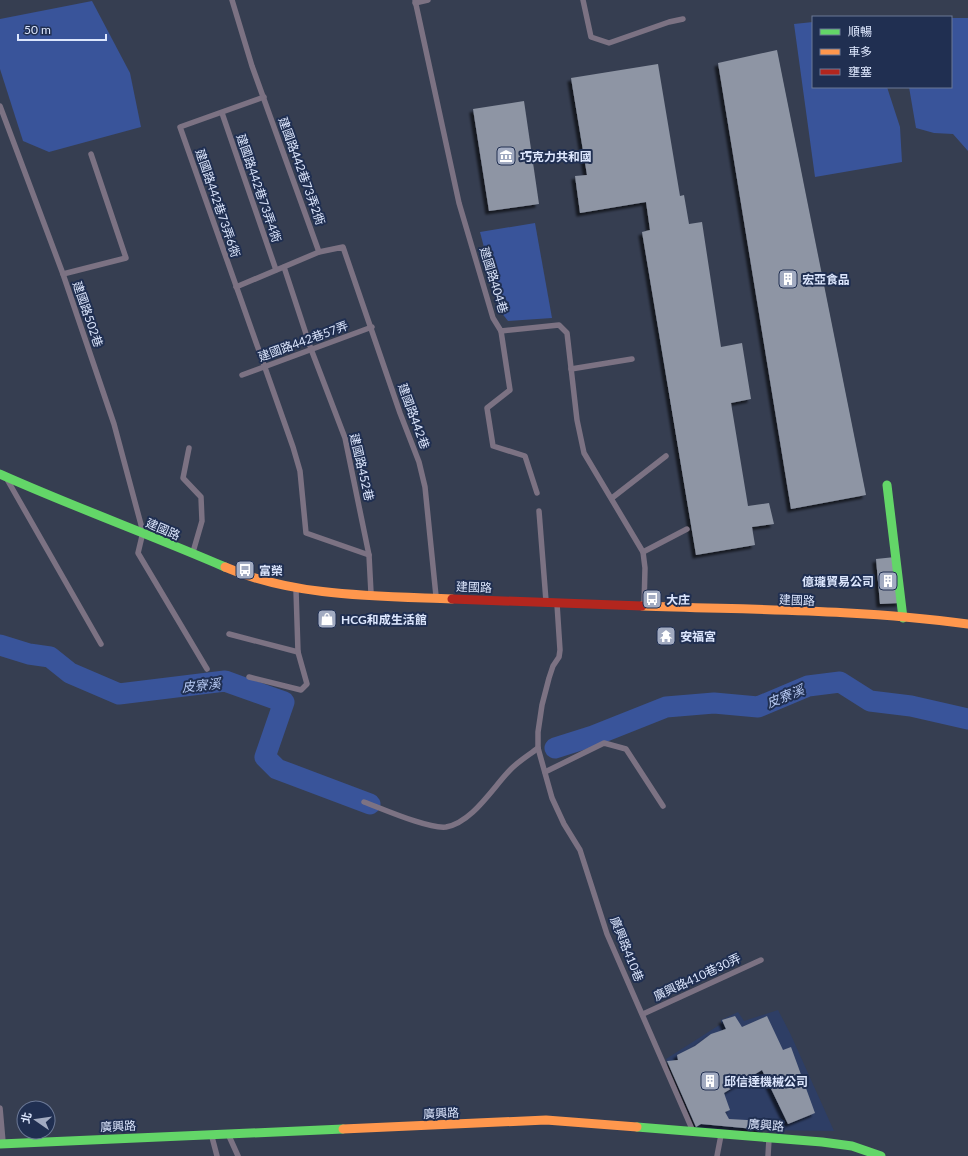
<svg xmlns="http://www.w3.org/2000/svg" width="968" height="1156" viewBox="0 0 968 1156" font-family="Lato,'Noto Sans TC',sans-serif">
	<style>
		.built { fill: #2e3e65 }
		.water { fill: #39549a }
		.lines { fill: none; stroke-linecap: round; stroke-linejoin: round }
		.river { stroke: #39549a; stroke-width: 21 }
		.building { fill: #8e95a4; filter: url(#shadow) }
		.lane { stroke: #7c7283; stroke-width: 5.5 }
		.fast { stroke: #63d668; stroke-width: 9 }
		.slow { stroke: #ff974d; stroke-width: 9 }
		.jam { stroke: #b3261e; stroke-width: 9 }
		.labels { text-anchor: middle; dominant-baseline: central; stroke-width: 4; stroke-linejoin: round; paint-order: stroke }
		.poi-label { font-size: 12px; font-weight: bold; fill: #dce6fd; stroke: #202f51; text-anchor: start }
		.street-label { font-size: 12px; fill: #dce6fd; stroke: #202f51 }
		.water-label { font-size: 13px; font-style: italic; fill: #b7caf4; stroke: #202f51 }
	</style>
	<defs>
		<filter id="shadow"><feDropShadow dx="-3.5" dy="3.5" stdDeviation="1" flood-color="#0009"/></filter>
	</defs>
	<rect width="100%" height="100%" fill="#363e51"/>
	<!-- built -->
	<polygon class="built" points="778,1010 790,1033 834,1131 696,1129 666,1059 721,1024 721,1020 738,1012 744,1021"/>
	<!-- water -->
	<g class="water">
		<polygon points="92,1 130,73 141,127 49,152 23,141 0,69 0,19"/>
		<polygon points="951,18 968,18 968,151 953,134 934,133 916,128 909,87 951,87"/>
		<polygon points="813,22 813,87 887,87 900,127 902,162 815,177 794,24"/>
		<polygon points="535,223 552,318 508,321 501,312 480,232"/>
	</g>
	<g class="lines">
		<!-- river -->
		<g class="river">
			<polyline points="0,645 29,654 50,657 70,673 119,694 225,681 284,702 265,757 277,769 370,804"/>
			<polyline points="555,748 593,736 666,707 714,703 758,707 808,686 840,682 870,701 911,706 968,719"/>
		</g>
	</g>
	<!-- building -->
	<g class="building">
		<polygon points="777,50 866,495 791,509 718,63"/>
		<polygon points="658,64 680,196 684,195 689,224 702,222 721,347 742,343 751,399 731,403 748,506 769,503 774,524 752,527 755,545 696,555 642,232 650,230 646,202 580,213 575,176 587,175 571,78"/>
		<polygon points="524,101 539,204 489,211 473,109"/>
		<polygon points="895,557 900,603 880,604 876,559"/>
		<polygon points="735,1016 742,1027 767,1016 783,1050 791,1047 815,1113 788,1124 762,1070 724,1093 730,1110 725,1112 729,1119 765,1121 765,1130 701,1124 696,1127 667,1061 678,1060 677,1055 695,1046 711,1034 726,1029 722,1020"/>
	</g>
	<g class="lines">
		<!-- lane -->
		<g class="lane">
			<polyline points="232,0 252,66 319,252"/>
			<polyline points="415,0 459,203 493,318 501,331 559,325 567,333 577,420 584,453 643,552 645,568 644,606"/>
			<polyline points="583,0 591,37 609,43 669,22 683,19"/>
			<polyline points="415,3 428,0"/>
			<polyline points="264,97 180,127 293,447 300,471 306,533 369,555"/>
			<polyline points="0,106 63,274 114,424 143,532 138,553 207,669"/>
			<polyline points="222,113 276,270"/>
			<polyline points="284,267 311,349 345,438 369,555 371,593"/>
			<polyline points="63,274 126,258 91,154"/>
			<polyline points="236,287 319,252 343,247 400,413 419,462 425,487 436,596"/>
			<polyline points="501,331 510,390 487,408 493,446 525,456 537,493"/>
			<polyline points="571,369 632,359"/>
			<polyline points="242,375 372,327"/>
			<polyline points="189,448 183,478 201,497 202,521 193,552"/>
			<polyline points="8,481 101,644"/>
			<polyline points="612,498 666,456"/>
			<polyline points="539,511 546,601"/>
			<polyline points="643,552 687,529"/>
			<polyline points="557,604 560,650 559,657 553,666 549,678 542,705 538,732 538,748 552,798 564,824 580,850 607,934 692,1129"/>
			<polyline points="229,634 298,652"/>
			<polyline points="249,677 301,690 307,684 298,652 296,590"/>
			<polyline points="545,772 604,743 626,749 663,806"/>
			<path d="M364,802C383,809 428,829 446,827C473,822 493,787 511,769C519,761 529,755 538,748"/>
			<polyline points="643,1014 761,960"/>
			<polyline points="0,1108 3,1142"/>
			<polyline points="229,1136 238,1156"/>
			<polyline points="212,1137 217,1156"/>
			<polyline points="717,1156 721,1135"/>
			<polyline points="768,1156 769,1139"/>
		</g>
		<!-- fast -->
		<g class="fast">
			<path d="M0,474C74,507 151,535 225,567"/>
			<polyline points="887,485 903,618"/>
			<polyline points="637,1127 822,1142 852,1146 881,1156"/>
			<polyline points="0,1144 343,1129"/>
		</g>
		<!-- slow -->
		<g class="slow">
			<path d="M225,567C294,597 378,596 452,599"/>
			<path d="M642,606C750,610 860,609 968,624"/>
			<polyline points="343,1129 546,1120 637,1127"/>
		</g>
		<!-- jam -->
		<polyline class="jam" points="452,599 642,606"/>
	</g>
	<!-- icons -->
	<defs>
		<symbol id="museum-square" viewBox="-11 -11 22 22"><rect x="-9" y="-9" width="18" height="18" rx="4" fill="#a2abc1" stroke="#202f51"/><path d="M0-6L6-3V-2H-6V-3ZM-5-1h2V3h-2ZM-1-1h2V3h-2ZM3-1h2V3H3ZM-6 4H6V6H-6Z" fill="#fff"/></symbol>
		<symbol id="building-square" viewBox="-11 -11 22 22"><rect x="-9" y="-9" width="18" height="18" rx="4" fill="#a2abc1" stroke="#202f51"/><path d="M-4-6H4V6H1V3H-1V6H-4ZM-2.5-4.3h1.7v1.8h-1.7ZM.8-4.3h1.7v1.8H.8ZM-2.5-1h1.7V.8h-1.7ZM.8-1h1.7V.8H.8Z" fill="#fff"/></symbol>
		<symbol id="bus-square" viewBox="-11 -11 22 22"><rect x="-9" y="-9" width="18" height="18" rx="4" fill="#a2abc1" stroke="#202f51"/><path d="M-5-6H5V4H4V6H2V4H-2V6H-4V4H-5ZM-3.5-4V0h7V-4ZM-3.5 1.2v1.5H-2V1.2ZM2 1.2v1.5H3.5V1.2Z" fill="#fff"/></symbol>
		<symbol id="shop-square" viewBox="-11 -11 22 22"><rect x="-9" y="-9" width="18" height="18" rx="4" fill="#a2abc1" stroke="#202f51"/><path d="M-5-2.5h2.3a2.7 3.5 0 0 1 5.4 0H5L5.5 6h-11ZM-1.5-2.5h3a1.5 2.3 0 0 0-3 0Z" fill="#fff"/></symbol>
		<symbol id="temple-square" viewBox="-11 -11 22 22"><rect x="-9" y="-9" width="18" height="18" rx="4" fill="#a2abc1" stroke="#202f51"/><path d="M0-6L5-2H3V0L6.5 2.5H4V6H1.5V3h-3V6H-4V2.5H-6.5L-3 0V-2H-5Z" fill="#fff"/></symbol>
	</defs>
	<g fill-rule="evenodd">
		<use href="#museum-square" x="495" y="145" width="22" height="22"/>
		<use href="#building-square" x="777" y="268" width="22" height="22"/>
		<use href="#bus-square" x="234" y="559" width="22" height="22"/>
		<use href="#building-square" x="877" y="570" width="22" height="22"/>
		<use href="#bus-square" x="641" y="588" width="22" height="22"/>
		<use href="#shop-square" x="316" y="608" width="22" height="22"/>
		<use href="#temple-square" x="655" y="625" width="22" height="22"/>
		<use href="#building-square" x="699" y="1070" width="22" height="22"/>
	</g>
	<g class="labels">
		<!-- poi labels -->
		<g class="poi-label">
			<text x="520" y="156">巧克力共和國</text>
			<text x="802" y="279">宏亞食品</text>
			<text x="259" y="570">富榮</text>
			<text x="874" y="581" text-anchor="end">億瓏貿易公司</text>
			<text x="666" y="599">大庄</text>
			<text x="341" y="619">HCG和成生活館</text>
			<text x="680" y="636">安福宮</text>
			<text x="724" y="1081">邱信達機械公司</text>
		</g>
		<!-- street labels -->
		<g class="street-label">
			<text transform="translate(302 171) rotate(70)">建國路442巷73弄2衖</text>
			<text transform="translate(259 188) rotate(71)">建國路442巷73弄4衖</text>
			<text transform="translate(218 203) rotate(71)">建國路442巷73弄6衖</text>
			<text transform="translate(494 280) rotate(73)">建國路404巷</text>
			<text transform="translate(88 314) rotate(71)">建國路502巷</text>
			<text transform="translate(303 341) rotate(-20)">建國路442巷57弄</text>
			<text transform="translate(414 416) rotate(70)">建國路442巷</text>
			<text transform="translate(362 467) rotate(77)">建國路452巷</text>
			<text transform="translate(163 529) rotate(23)">建國路</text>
			<text transform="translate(474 587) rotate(2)">建國路</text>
			<text transform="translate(797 600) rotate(2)">建國路</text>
			<text transform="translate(627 949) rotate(68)">廣興路410巷</text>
			<text transform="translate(697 977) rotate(-25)">廣興路410巷30弄</text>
			<text transform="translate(441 1113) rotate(-2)">廣興路</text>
			<text transform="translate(766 1125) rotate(4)">廣興路</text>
			<text transform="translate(118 1126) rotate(-2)">廣興路</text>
		</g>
		<!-- water labels -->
		<g class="water-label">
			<text transform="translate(201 685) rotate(-6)">皮寮溪</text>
			<text transform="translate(785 696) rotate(-22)">皮寮溪</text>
		</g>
	</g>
	<!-- legend -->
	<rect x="812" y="16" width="140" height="72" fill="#202f51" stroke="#6b7896"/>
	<rect x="820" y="29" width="20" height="6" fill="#63d668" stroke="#6b7896"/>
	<text x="848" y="36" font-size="12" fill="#dce6fd">順暢</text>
	<rect x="820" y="49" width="20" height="6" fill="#ff974d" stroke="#6b7896"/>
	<text x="848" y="56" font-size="12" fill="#dce6fd">車多</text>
	<rect x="820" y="69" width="20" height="6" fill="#b3261e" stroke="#6b7896"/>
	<text x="848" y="76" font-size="12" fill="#dce6fd">壅塞</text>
	<!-- north arrow -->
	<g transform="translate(36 1120) rotate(283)"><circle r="19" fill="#202f51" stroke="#6b7896"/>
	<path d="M0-3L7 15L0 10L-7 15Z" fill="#a2abc1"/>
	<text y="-6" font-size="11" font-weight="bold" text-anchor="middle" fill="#dce6fd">北</text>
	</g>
	<!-- scale -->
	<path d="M18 34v6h88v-6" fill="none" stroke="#dce6fd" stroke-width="2"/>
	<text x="24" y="34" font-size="12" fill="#dce6fd" stroke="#202f51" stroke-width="3" paint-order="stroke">50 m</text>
</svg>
